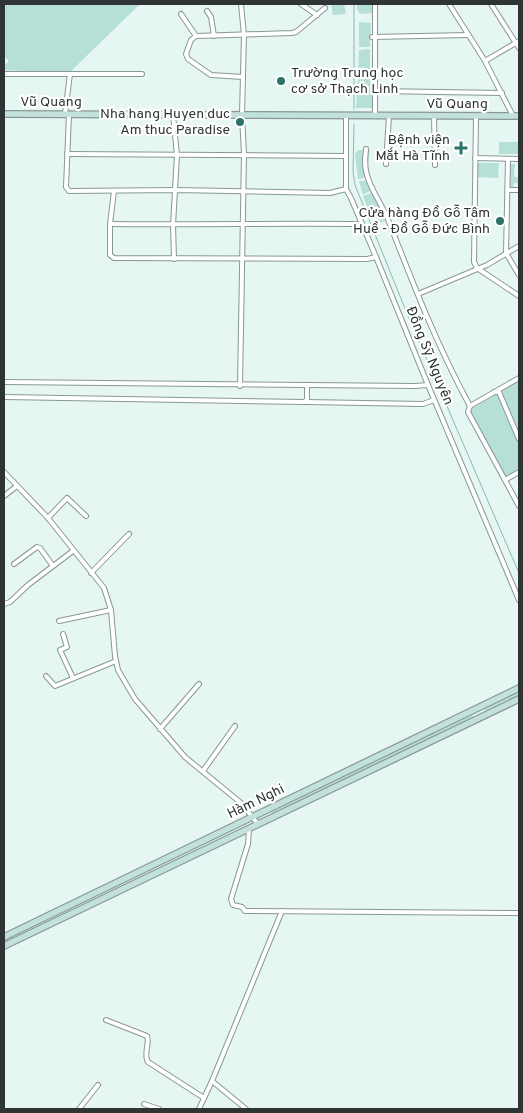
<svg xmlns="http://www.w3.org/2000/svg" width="523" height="1113" viewBox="0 0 523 1113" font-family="Overpass,sans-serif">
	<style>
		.green { fill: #b6dfd8 }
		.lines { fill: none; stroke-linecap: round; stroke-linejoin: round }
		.stream { stroke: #89bab2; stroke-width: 1 }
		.street-casing { stroke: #899895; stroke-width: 6 }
		.secondary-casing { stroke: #899895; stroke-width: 8 }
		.street { stroke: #fff; stroke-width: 4 }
		.secondary { stroke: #c2e1dd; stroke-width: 5.5 }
		.poi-dot { fill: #2c736b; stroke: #fff; stroke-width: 2 }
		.labels { text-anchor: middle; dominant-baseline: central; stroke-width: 4.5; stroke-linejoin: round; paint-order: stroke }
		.poi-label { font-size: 14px; fill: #2e3534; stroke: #fff; text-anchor: end }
		.street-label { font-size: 14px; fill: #2e3534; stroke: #fff }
	</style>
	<rect width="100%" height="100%" fill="#e5f6f3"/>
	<!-- green -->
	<g class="green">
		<polygon points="4,4 140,4 69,73 4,70 4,66 9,61 4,56"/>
		<polygon points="331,4 344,4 346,14 333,15"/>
		<polygon points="357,4 373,4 373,13 360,14 357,9"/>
		<polygon points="359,22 371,23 370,47 359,47"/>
		<polygon points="370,49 370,73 358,73 359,50"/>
		<polygon points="375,77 376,108 356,108 358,79"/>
		<rect x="499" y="142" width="20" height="12"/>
		<polygon points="358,150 370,150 366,177 358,179 355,154"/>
		<polygon points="475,163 499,163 498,178 475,177"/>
		<polygon points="506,164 515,164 514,176 519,178 519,183 514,183 513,187 505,186"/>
		<polygon points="359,181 369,181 371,190 363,195"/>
		<polygon points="374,192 380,209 384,209 388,220 374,225 363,196"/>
		<polygon points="519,379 519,469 505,477 470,410 496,394 496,391"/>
		<polygon points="519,692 519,695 485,711 484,709"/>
		<polygon points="472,715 474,718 273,815 272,812"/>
	</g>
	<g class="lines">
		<!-- stream -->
		<g class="stream">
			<polyline points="354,109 354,4"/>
			<polyline points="354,124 353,172 355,185 408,316 519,573"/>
		</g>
		<defs>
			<g id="street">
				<polyline points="301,4 317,15"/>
				<polyline points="375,4 375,116"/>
				<polyline points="449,4 485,61 513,116"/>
				<polyline points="491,4 519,48"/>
				<polyline points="207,11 211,17 214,36"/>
				<polyline points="181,14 196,36"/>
				<polyline points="372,37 468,35"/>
				<polyline points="485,61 519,41"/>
				<polyline points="4,74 142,74"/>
				<polyline points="243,77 211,75 188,59 186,54 191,40 196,36 292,33 296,32 325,8"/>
				<polyline points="376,91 502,93"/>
				<polyline points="65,114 70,74"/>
				<polyline points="69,114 66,187 69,191 176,190 330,193 346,189"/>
				<polyline points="173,115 177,155 173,225 174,259"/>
				<polyline points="346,116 346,189 351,198 376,257 428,385 519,600"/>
				<polyline points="434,116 435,165"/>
				<polyline points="476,116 474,262 477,268"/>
				<path d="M366,149C365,158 364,166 367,175C371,190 381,203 387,217C412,281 437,346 470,406"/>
				<polyline points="67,154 346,156"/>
				<polyline points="475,158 519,159"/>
				<polyline points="508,159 506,253 519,275"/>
				<polyline points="386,164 389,116"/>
				<polyline points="508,190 519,190"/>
				<polyline points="114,191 110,224 110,255 114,258 367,259 376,257"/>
				<path d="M110,224C194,225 278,223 362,224"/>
				<polyline points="477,268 519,296"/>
				<polyline points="418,294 487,265 519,246"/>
				<polyline points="519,378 470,406 468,412 519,506"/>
				<polyline points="4,382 415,386 428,385"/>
				<polyline points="240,386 244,154 242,115 244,35 241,4"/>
				<polyline points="494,392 499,392 519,439"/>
				<polyline points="4,397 304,402 307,400 307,386"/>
				<polyline points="305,402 423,404 434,400"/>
				<polyline points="4,472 48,518 104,588 111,610 115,656 118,670 135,699 185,757 241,803 258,824"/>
				<polyline points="505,480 519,472"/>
				<polyline points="4,496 17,486"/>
				<polyline points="48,518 67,498 86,516"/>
				<polyline points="14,564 37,547 40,548 53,566"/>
				<polyline points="91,573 129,534"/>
				<polyline points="4,604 10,602 28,585 73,551"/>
				<polyline points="59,621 111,610"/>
				<polyline points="63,634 67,647 60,650 73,678"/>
				<polyline points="46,676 55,686 116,661"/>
				<polyline points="160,729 199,684"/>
				<polyline points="203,771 235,726"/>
				<polyline points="249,829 248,844 231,899 233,905 242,907 245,911 519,913"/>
				<path d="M106,1020L147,1036C150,1044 143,1054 148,1062L204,1098"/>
				<polyline points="212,1081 246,1109"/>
				<polyline points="144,1104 159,1109"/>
				<polyline points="79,1109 98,1085"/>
				<polyline points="199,1109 212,1081 282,911"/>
			</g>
			<g id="secondary">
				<polyline points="4,114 519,116"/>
				<polyline points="4,937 519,688"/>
				<polyline points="4,946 519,699"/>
			</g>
		</defs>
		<!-- street casing -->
		<use href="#street" class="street-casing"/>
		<!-- secondary casing -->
		<use href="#secondary" class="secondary-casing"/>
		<!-- street -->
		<use href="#street" class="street"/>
		<!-- secondary -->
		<use href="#secondary" class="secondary"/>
	</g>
	<!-- markers -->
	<g class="poi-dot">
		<circle cx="281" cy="81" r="5"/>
		<circle cx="240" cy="122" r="5"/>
		<path d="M458.5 140.5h5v5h5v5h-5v5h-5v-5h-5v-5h5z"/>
		<circle cx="500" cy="221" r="5"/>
	</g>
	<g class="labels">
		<!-- poi labels -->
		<g class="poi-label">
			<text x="291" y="73" text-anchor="start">Trường Trung học<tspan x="291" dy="16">cơ sở Thạch Linh</tspan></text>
			<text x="230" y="114">Nha hang Huyen duc<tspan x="230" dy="16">Am thuc Paradise</tspan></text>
			<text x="450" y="140">Bệnh viện<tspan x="450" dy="16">Mắt Hà Tĩnh</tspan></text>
			<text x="490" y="213">Cửa hàng Đồ Gỗ Tâm<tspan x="490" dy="16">Huề - Đồ Gỗ Đức Bình</tspan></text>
		</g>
		<!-- street labels -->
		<g class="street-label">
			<text x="51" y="102">Vũ Quang</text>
			<text x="457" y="104">Vũ Quang</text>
			<text transform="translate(429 356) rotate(68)">Đồng Sỹ Nguyên</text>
			<text transform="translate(256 802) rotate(-26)">Hàm Nghi</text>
		</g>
	</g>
	<!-- border -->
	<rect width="523" height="1113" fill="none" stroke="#2e3534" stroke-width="10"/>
</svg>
